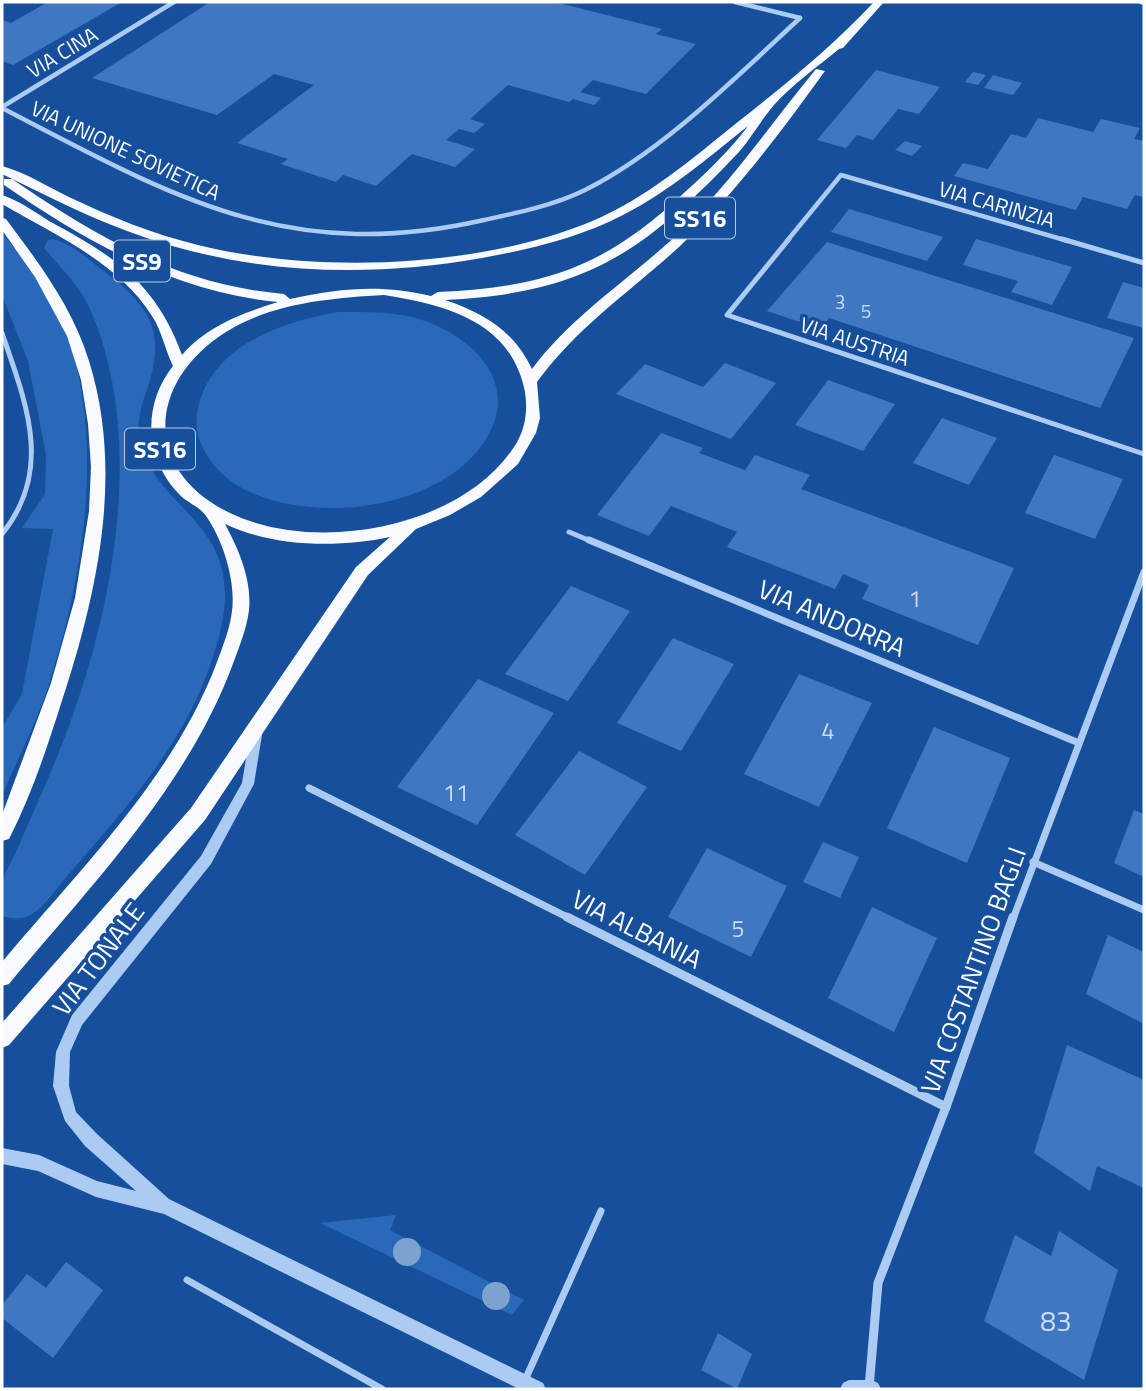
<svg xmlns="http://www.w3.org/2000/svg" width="1146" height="1391" viewBox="0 0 1146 1391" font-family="'Titillium Web',sans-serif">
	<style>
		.green { fill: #2a68b9 }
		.building { fill: #3f77c2 }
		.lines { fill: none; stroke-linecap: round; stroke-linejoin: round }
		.service { stroke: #accbf2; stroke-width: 7 }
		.minor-far3 { stroke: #accbf2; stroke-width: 4.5 }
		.minor-far2 { stroke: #accbf2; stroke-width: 5 }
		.minor-far1 { stroke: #accbf2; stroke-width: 7 }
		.minor { stroke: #accbf2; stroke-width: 9 }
		.tertiary { fill: #accbf2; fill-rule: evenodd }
		.primary { fill: #f8faff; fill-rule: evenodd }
		.tree { fill: #7ea2d0 }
		.labels { text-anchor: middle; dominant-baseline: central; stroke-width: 7; stroke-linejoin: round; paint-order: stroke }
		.far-number-label { font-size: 19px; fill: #cfddf0 }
		.far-street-label { font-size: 21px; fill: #fff; stroke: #164f9b }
		.number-label { font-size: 23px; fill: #cfddf0 }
		.shield { fill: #164f9b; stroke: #b9cae1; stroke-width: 2 }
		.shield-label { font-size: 24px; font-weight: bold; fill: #fff }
		.street-label { font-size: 26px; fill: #fff; stroke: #164f9b }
		.near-number-label { font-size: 28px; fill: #cfddf0 }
	</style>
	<rect width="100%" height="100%" fill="#164f9b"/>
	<!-- green -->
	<g class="green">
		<path d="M2,234C19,253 38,274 50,297C113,410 85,577 46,693C34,728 16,762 2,796V728L22,694L53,529L22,528L45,494L46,455L28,361L2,295Z"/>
		<path d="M52,239C72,243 90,261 106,273C152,308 166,333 147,390C141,406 136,424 140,441C156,507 227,518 225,599C224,630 210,668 198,696C167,763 116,820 68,875C57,887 46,906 32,914C22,920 12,919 2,916C2,906 0,894 2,884C4,873 12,861 17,850C30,819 44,789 57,757C110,627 150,442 89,307C79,285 59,266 44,248L47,241Z"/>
		<path d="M338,312C361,312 384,311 407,316C457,326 519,371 491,430C452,511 306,529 235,484C210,467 191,439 198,408C212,345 282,322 338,312Z"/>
		<polygon points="396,1215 390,1230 524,1300 512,1315 320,1223"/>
	</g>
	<!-- building -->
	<g class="building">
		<polygon points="48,2 122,2 13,65 2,61 2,20 11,23"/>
		<polygon points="210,2 555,2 662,29 656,34 696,44 646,94 593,80 580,92 601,98 594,105 573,99 569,102 508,85 470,119 485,124 474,133 459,129 446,140 475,149 455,167 412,154 376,186 343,175 336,182 281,164 288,159 237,143 314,85 274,74 217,115 92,78"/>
		<polygon points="876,70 940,87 919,114 898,109 873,140 857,135 846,148 817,140"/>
		<polygon points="973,72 986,75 978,85 965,82"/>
		<polygon points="993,75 1022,83 1013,95 984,88"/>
		<polygon points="1038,118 1093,132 1101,119 1140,128 1134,139 1144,141 1144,197 1135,195 1127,209 1083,197 1076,210 954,176 963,163 988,169 1011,134 1026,138"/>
		<polygon points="905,141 922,146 912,156 895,150"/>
		<polygon points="849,209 943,237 927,261 831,232"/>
		<polygon points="976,239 1072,267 1052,305 1011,292 1018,281 963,265"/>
		<polygon points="827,242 942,278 1134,338 1100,408 829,318 821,329 767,311"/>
		<polygon points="1123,282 1144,288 1144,328 1107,318"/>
		<polygon points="725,363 776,383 731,439 616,394 645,364 703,387"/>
		<polygon points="828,380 895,404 863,451 795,425"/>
		<polygon points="942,418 997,438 969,485 913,463"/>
		<polygon points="661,433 703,448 699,453 745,470 755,455 810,475 801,489 1014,568 978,645 862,599 869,585 843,574 835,589 727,547 737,532 671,506 649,536 597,515"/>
		<polygon points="1054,455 1123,479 1095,539 1025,513"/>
		<polygon points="571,586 630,611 568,701 505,674"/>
		<polygon points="673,638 734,664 681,751 617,723"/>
		<polygon points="799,674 872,703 819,807 744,774"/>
		<polygon points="478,679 554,713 477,825 397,787"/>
		<polygon points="934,727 1010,758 967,863 887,828"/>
		<polygon points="579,751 647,787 585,875 515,835"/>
		<polygon points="1134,810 1144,814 1144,877 1114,863"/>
		<polygon points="823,842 859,857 840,898 803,882"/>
		<polygon points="707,848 787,886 751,957 668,917"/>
		<polygon points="872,907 937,938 894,1032 828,998"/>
		<polygon points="1108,935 1144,952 1144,1024 1086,994"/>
		<polygon points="1067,1045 1144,1080 1144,1188 1097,1166 1090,1191 1034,1153"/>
		<polygon points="1059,1231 1118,1270 1084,1380 984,1321 1015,1235 1051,1256"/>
		<polygon points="66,1262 103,1290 53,1358 2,1318 2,1305 27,1274 46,1288"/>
		<polygon points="718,1333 752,1354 737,1389 701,1370"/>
	</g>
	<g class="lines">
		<!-- service -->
		<g class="service">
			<polyline points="187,1280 382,1389"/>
			<polyline points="521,1389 601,1211"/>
		</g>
		<!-- minor-far3 -->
		<g class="minor-far3">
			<polyline points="735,2 800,18"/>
			<polyline points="1141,2 1144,3"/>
			<polyline points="2,107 174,2"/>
			<path d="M2,108C170,195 286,265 484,220C517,213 555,205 585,190C663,151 736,77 800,18"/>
			<polyline points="787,241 841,175 1068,241"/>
		</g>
		<!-- minor-far2 -->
		<g class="minor-far2">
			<polyline points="789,239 727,315 1144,454"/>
			<polyline points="1062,239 1144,263"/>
			<path d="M2,333C26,403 54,470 2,534"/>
			<polyline points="569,532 593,542"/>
		</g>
		<!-- minor-far1 -->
		<g class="minor-far1">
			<polyline points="589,540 1079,743"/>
			<polyline points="309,788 571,919"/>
			<polyline points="1033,862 1144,910"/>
			<polyline points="1013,919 1144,572"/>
		</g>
		<!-- minor -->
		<g class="minor">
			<polyline points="567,917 946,1107"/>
			<polyline points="869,1388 878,1283 946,1107 1013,917"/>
		</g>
		<!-- tertiary -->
		<g class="tertiary">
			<polygon points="257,724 261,725 263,729 254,784 211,864 82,1025 70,1052 69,1086 76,1112 97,1134 169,1199 543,1383 546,1389 519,1389 164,1214 96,1197 38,1171 2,1164 2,1148 39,1155 97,1181 136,1191 85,1146 65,1121 53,1086 56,1052 72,1015 201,856 242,783 251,729 253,725"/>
			<polygon points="849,1380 872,1380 878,1383 881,1389 840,1389 843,1383"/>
		</g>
		<!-- primary -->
		<g class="primary">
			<path d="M874,2H884L843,48L839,49C817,67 793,84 774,105C761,120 752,137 739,152C644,252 586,293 445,300C484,313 514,331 532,369C576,310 639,274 690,222C736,175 774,120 816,69L825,71C781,132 734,195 679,247C630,292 577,327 537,382L540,418L536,433L518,464L481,497L450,515L416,529L368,575L205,820L9,1045L2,1048V1023L191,808L356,567L390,537C338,548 274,547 225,524C239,550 252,580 249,610C247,627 240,645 234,661C189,785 92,884 9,984L2,986V962C80,869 174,777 217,662C223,646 230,628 232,611C236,581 223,540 206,516C200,507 188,503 181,496C145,461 141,406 173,366C165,350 162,331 152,316C118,262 55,235 2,204V195C18,200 35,212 49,221C114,256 156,283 182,355C207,326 243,313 278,302C175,292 88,243 4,185V179H12C98,238 179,285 284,294L290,299C341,288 381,284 431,296L438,292C546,287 605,267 685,192C707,172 730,150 748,126C708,158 668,192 623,215C579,238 530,249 482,258C363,279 241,274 127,231C84,215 43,194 2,174V166C25,172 48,187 69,197C111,217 153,234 198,245C315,274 478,268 590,222C646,199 693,158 739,121C786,84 833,46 874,2ZM384,295C446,305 511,321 525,392C528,412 525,431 514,447C460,529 315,554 230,513C142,471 147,382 226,332C272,303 331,298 384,295Z"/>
			<path d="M2,218L6,219C39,263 73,308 89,361C125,476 96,599 59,710C45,754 30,798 9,839L2,841V815L51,683L75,598L89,511L91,467L88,424L81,380L67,336L35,277L2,230Z"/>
		</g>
	</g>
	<!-- trees -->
	<g class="tree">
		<circle cx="407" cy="1252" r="14"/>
		<circle cx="496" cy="1296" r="14"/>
	</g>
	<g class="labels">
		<!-- far-number labels -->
		<g class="far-number-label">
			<text x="840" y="301">3</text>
			<text x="866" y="310">5</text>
		</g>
		<!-- far-street labels -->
		<g class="far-street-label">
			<text transform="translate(62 52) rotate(-31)">VIA CINA</text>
			<text transform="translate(126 150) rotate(25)">VIA UNIONE SOVIETICA</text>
			<text transform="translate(997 204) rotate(16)">VIA CARINZIA</text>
			<text transform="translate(855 341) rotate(18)">VIA AUSTRIA</text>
		</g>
		<!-- number labels -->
		<g class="number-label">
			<text x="915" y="598">1</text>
			<text x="828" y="730">4</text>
			<text x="456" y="792">11</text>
			<text x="738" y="928">5</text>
		</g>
		<!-- shield labels -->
		<g class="shield">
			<rect x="665" y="197.5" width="70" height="41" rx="5"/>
			<rect x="114" y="240.5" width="56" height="41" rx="5"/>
			<rect x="125" y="428.5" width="70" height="41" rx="5"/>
		</g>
		<g class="shield-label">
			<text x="700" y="218">SS16</text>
			<text x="142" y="261">SS9</text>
			<text x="160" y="449">SS16</text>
		</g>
		<!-- street labels -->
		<g class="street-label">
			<text transform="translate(832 618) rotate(23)">VIA ANDORRA</text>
			<text transform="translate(637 929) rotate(27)">VIA ALBANIA</text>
			<text transform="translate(98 959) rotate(-53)">VIA TONALE</text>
			<text transform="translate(973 970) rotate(-70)">VIA COSTANTINO BAGLI</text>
		</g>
		<!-- near-number labels -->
		<g class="near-number-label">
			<text x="1056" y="1320">83</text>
		</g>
	</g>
	<!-- border -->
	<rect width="1146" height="1391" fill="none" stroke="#ffffff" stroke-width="7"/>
</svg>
